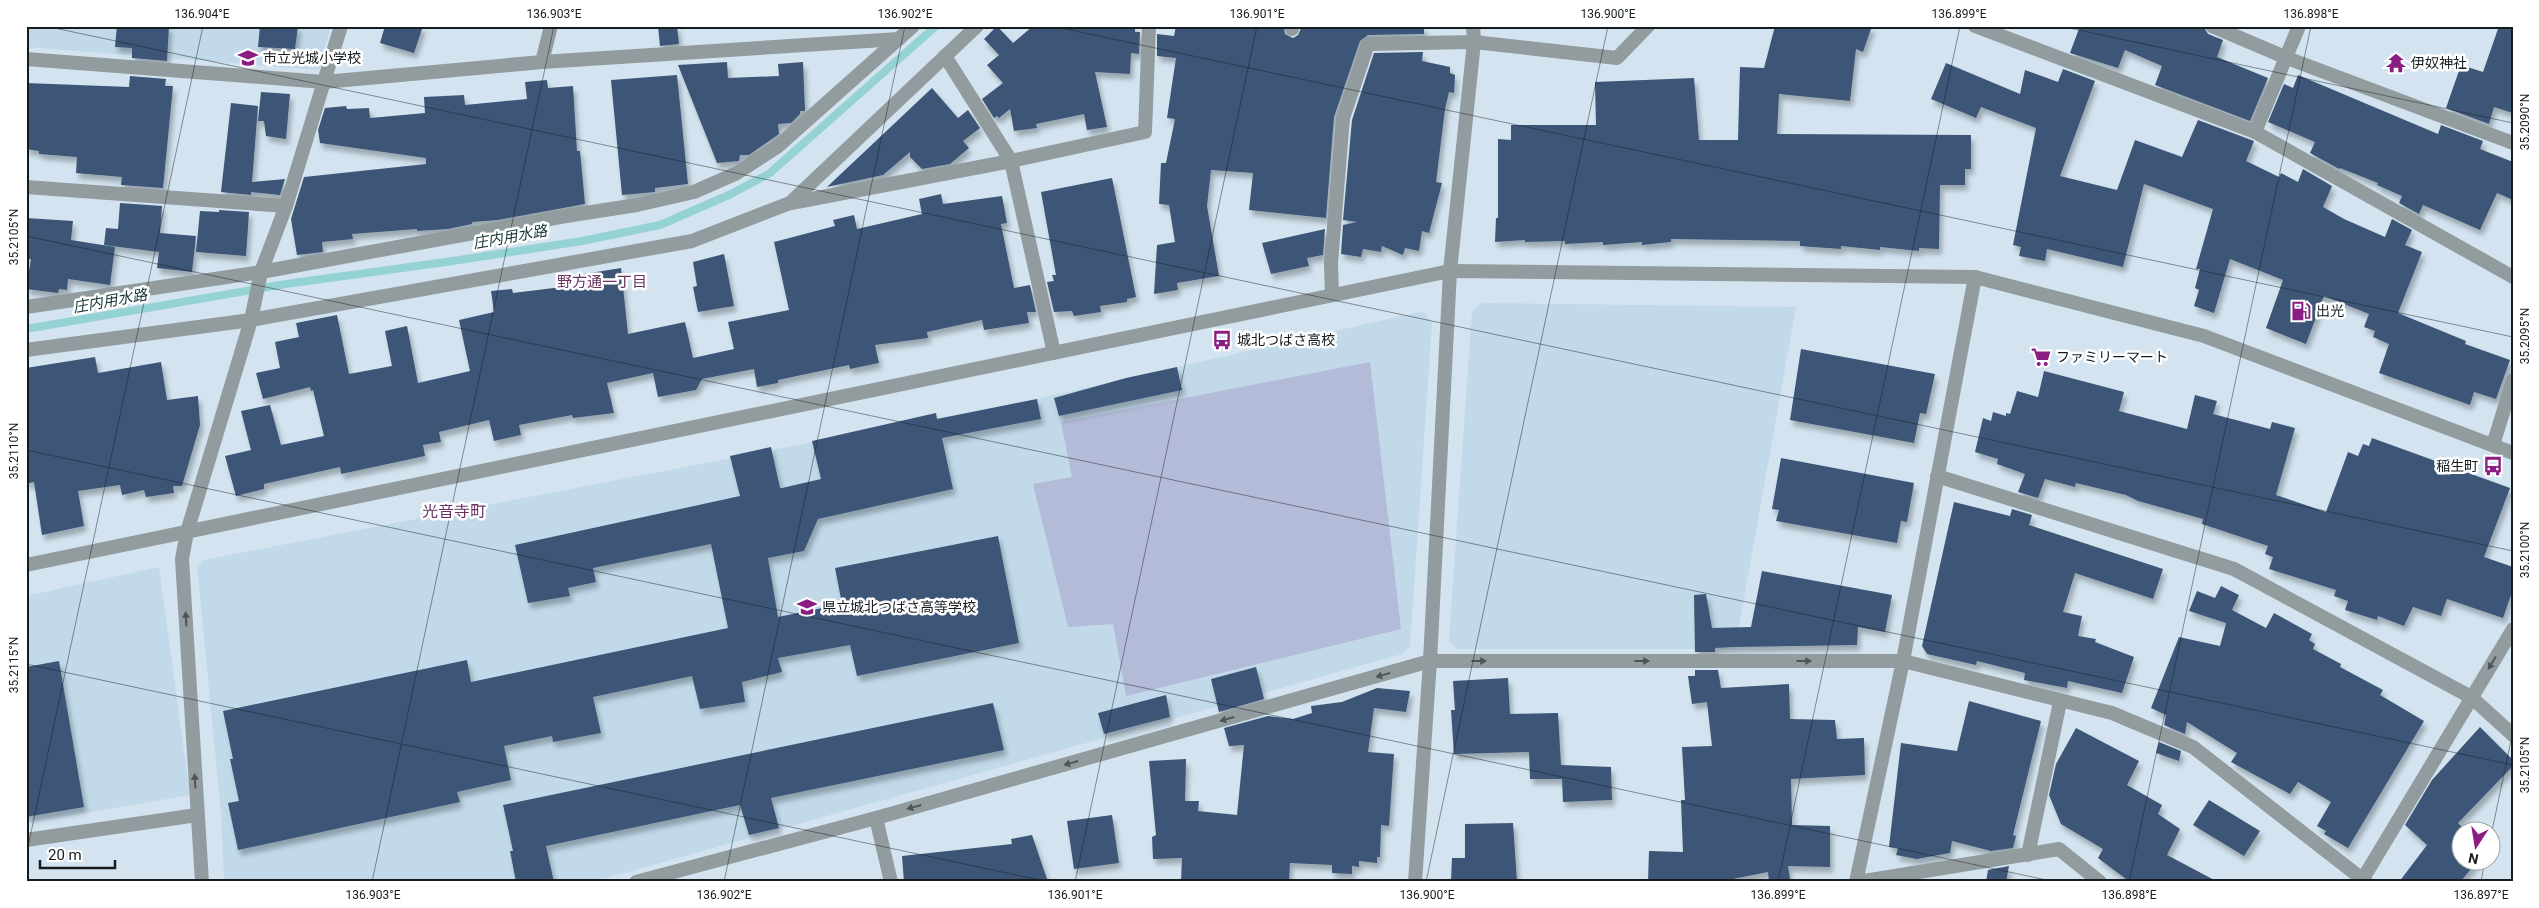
<svg xmlns="http://www.w3.org/2000/svg" width="2539" height="908" viewBox="0 0 2539 908" font-family="Roboto,'Noto Sans JP',sans-serif">
	<style>
		.built { fill: #c1d9e9 }
		.green { fill: #b4bbd8 }
		.lines { fill: none; stroke-linecap: round; stroke-linejoin: round }
		.stream { stroke: #94d2d3; stroke-width: 8 }
		.building { fill: #3c5677; filter: url(#shadow) }
		.minor { stroke: #929b9d; stroke-width: 14 }
		.tertiary { stroke: #929b9d; stroke-width: 14 }
		.oneway { fill: #4d5558 }
		.ticks { fill: none; stroke: #151b1f; stroke-width: 1; stroke-opacity: 0.45 }
		.labels { text-anchor: middle; dominant-baseline: central; stroke-width: 5; stroke-linejoin: round; paint-order: stroke }
		.poi-label { font-size: 14px; fill: #151b1f; stroke: #fff; text-anchor: start }
		.water-label { font-size: 15px; font-style: italic; fill: #153535; stroke: #fff }
		.neighbourhood-label { font-size: 15px; fill: #683362; stroke: #fff }
		.quarter-label { font-size: 16px; fill: #683362; stroke: #fff }
		.neatline { fill: none; stroke: #151b1f; stroke-width: 2 }
		.ticks-label { font-size: 12px; text-anchor: middle; fill: #151b1f }
	</style>
	<defs>
		<filter id="shadow"><feDropShadow dx="3" dy="5.5" stdDeviation="2.5" flood-color="#0004"/></filter>
	</defs>
	<rect width="100%" height="100%" fill="#d3e4f0"/>
	<!-- built -->
	<g class="built">
		<polygon points="26,26 331,26 319,70 26,47"/>
		<polygon points="1482,303 1796,307 1735,649 1457,649 1449,640 1472,311"/>
		<polygon points="1423,311 1432,323 1410,646 1402,654 593,882 224,882 221,812 197,567 203,560 1037,399"/>
		<polygon points="159,567 190,795 26,823 26,596"/>
	</g>
	<!-- green -->
	<polygon class="green" points="1370,362 1401,629 1126,696 1113,624 1068,627 1033,484 1072,477 1061,422"/>
	<g class="lines">
		<!-- stream -->
		<polyline class="stream" points="26,329 286,284 446,262 582,241 660,225 729,195 770,173 936,26"/>
	</g>
	<!-- building -->
	<g class="building">
		<polygon points="117,26 169,26 167,61 132,58 132,48 115,47"/>
		<polygon points="260,26 298,26 295,49 258,47"/>
		<polygon points="385,26 423,26 414,53 380,43"/>
		<polygon points="658,26 677,26 679,44 660,46"/>
		<polygon points="997,26 1013,43 1033,26 1135,26 1135,32 1140,32 1139,54 1131,53 1130,74 1095,72 1107,127 1087,130 1084,114 1036,124 1037,128 1014,131 1010,109 999,118 997,116 994,118 982,99 1003,83 987,65 999,55 984,39"/>
		<polygon points="1176,26 1284,26 1285,34 1293,38 1298,35 1302,26 1424,26 1424,34 1368,35 1360,41 1334,117 1326,218 1249,210 1253,173 1211,170 1207,206 1219,276 1177,283 1178,290 1154,294 1157,245 1175,242 1169,205 1159,204 1161,163 1166,163 1175,119 1167,118 1176,58 1157,56 1157,34 1174,36"/>
		<polygon points="1775,26 1872,26 1863,52 1856,49 1850,101 1779,94 1777,134 1971,135 1971,169 1965,169 1965,185 1940,185 1939,249 1919,248 1919,251 1880,247 1880,250 1841,246 1841,249 1800,246 1800,241 1671,239 1671,242 1642,245 1642,242 1603,245 1603,242 1565,244 1565,241 1525,242 1525,240 1495,242 1496,218 1498,218 1498,139 1511,140 1511,125 1596,125 1595,82 1694,78 1699,140 1738,140 1740,67 1764,68"/>
		<polygon points="2080,26 2203,26 2208,34 2223,40 2217,57 2268,78 2250,121 2155,85 2162,66 2125,50 2118,68 2070,53"/>
		<polygon points="2499,26 2513,26 2513,113 2494,107 2489,124 2446,108 2461,65 2483,72"/>
		<polygon points="1423,52 1422,61 1450,67 1450,73 1455,75 1454,93 1449,92 1445,109 1436,182 1442,183 1429,233 1422,231 1419,251 1405,248 1403,255 1382,246 1381,252 1363,249 1361,257 1341,254 1343,225 1357,222 1343,220 1352,120 1374,53"/>
		<polygon points="727,62 728,78 779,76 778,64 803,62 805,111 800,111 800,114 791,123 778,124 779,134 749,155 740,155 739,161 717,163 678,65"/>
		<polygon points="1946,63 2020,94 2025,70 2058,82 2063,69 2095,81 2060,176 2117,190 2135,140 2182,157 2198,120 2254,141 2246,161 2279,177 2281,173 2298,182 2303,169 2332,186 2323,207 2344,219 2385,237 2392,219 2412,230 2405,245 2422,252 2398,313 2466,341 2465,344 2510,360 2496,399 2474,392 2470,405 2379,373 2389,344 2373,337 2375,331 2364,327 2369,314 2324,296 2306,344 2266,328 2283,280 2230,259 2214,313 2194,306 2199,290 2195,288 2200,269 2196,269 2213,209 2144,184 2123,267 2047,249 2045,261 2019,256 2021,247 2013,245 2036,128 1981,107 1976,118 1931,99"/>
		<polygon points="677,75 688,184 655,188 655,192 622,195 611,80"/>
		<polygon points="2298,75 2438,134 2441,125 2483,141 2480,149 2513,162 2513,200 2497,193 2480,230 2423,205 2419,214 2399,203 2402,196 2377,185 2378,183 2340,168 2339,169 2310,153 2315,142 2268,122 2284,84 2293,88"/>
		<polygon points="130,76 166,79 165,86 173,86 163,188 121,185 122,177 76,173 77,157 39,154 39,151 26,149 26,83 129,87"/>
		<polygon points="547,80 548,88 573,86 577,151 580,151 585,204 498,220 472,222 472,224 448,229 417,231 417,229 352,234 353,239 322,242 323,252 297,255 291,219 304,177 426,164 426,158 320,143 318,130 325,108 346,106 347,109 369,108 370,118 425,113 424,97 464,95 465,105 527,99 525,82"/>
		<polygon points="932,88 958,118 968,110 980,128 963,141 969,148 950,164 922,169 910,157 910,152 883,175 827,187"/>
		<polygon points="261,92 290,94 286,139 266,136 264,121 258,121"/>
		<polygon points="231,103 258,106 252,182 285,179 280,195 251,192 251,195 221,192"/>
		<polygon points="1112,178 1136,297 1127,299 1127,302 1100,306 1101,312 1074,316 1072,311 1054,312 1047,282 1054,281 1052,275 1056,275 1041,192"/>
		<polygon points="941,194 943,204 1002,196 1007,223 1001,224 1014,288 1030,285 1036,312 1027,312 1029,323 984,330 982,320 927,332 928,338 875,345 879,363 850,369 849,365 778,380 778,383 757,387 754,369 702,379 696,390 658,397 653,373 607,383 614,413 573,418 572,415 519,425 521,435 494,441 489,420 439,432 441,442 423,445 425,456 341,474 340,467 264,484 264,489 236,496 225,456 251,450 241,411 270,405 281,445 324,436 313,390 311,391 310,387 263,399 256,373 280,368 275,342 299,337 296,323 337,315 349,374 392,366 385,331 407,326 418,383 470,371 459,320 494,312 491,291 512,289 513,293 586,284 584,274 621,268 628,334 685,322 693,358 734,349 728,322 789,310 774,242 835,226 833,220 854,215 857,229 922,214 919,199"/>
		<polygon points="120,203 162,206 160,233 196,236 192,272 157,268 159,252 104,245 106,228 118,229"/>
		<polygon points="219,210 249,212 246,256 196,252 200,211 219,212"/>
		<polygon points="26,218 73,221 71,240 115,247 110,285 68,279 67,290 59,289 58,293 26,289 31,259 26,259"/>
		<polygon points="1325,229 1323,255 1307,258 1309,266 1271,274 1262,243"/>
		<polygon points="724,254 734,306 698,312 693,287 697,286 693,262"/>
		<polygon points="1801,349 1935,374 1926,414 1920,413 1914,443 1790,420"/>
		<polygon points="95,357 98,373 161,362 167,400 198,396 200,425 182,486 173,486 174,493 146,497 144,490 122,495 120,485 78,491 84,526 42,535 34,482 26,484 26,368"/>
		<polygon points="1177,367 1182,390 1059,416 1054,398 1126,378"/>
		<polygon points="2044,371 2124,392 2119,411 2187,429 2195,395 2217,401 2213,414 2270,429 2272,422 2295,428 2276,495 2326,512 2348,452 2358,456 2363,444 2369,446 2372,438 2510,488 2484,557 2513,567 2513,589 2503,618 2447,599 2441,616 2413,607 2404,626 2378,616 2377,620 2345,610 2348,601 2334,596 2336,590 2269,569 2273,557 2265,554 2268,546 2202,524 2203,519 2138,501 2126,495 2076,483 2075,487 2045,479 2038,498 2018,492 2025,474 1997,464 1998,459 1975,452 1983,418 1991,421 1993,412 2006,416 2006,413 2010,414 2017,391 2038,397"/>
		<polygon points="1037,399 1041,419 942,438 953,489 818,519 804,551 768,558 778,617 842,604 835,568 998,536 1019,643 857,676 850,645 778,658 782,672 742,682 745,702 700,709 692,676 593,697 601,733 553,742 552,736 504,746 511,780 457,792 460,802 238,850 228,803 239,801 230,759 233,759 223,711 467,660 471,682 728,628 711,544 593,568 596,582 568,588 570,596 528,603 515,545 740,496 730,456 771,447 780,488 782,488 821,479 812,441 936,413 937,419"/>
		<polygon points="1781,458 1914,483 1907,522 1901,521 1897,543 1776,521 1779,510 1772,509"/>
		<polygon points="1954,502 2010,516 2012,509 2032,515 2029,525 2163,569 2153,599 2075,573 2063,612 2082,616 2078,636 2096,639 2095,642 2134,657 2122,693 2068,681 2067,688 2024,680 2025,673 1977,661 1976,665 1927,654 1922,646"/>
		<polygon points="1762,571 1892,595 1885,632 1858,627 1857,645 1733,647 1715,648 1715,652 1695,652 1694,595 1706,594 1712,628 1751,627"/>
		<polygon points="2221,586 2239,595 2232,610 2266,628 2274,613 2312,634 2309,640 2315,644 2313,649 2341,664 2340,667 2383,690 2380,695 2424,721 2348,848 2324,834 2326,831 2317,826 2331,802 2298,782 2290,794 2231,762 2237,753 2187,722 2185,734 2164,725 2166,715 2151,708 2179,637 2220,646 2227,620 2226,623 2189,611 2197,591 2215,598"/>
		<polygon points="59,661 84,807 26,817 26,667"/>
		<polygon points="1256,667 1264,699 1219,712 1211,679"/>
		<polygon points="1695,670 1718,670 1721,688 1789,684 1790,719 1835,720 1837,739 1864,738 1865,775 1791,779 1792,825 1830,826 1830,867 1788,866 1790,879 1778,882 1769,882 1768,872 1718,882 1648,882 1649,851 1683,852 1681,800 1685,800 1682,747 1712,746 1707,702 1692,704 1688,676 1695,676"/>
		<polygon points="1508,678 1510,714 1558,713 1561,765 1611,767 1612,800 1563,802 1562,779 1530,779 1529,752 1454,754 1451,710 1455,710 1453,681"/>
		<polygon points="1377,688 1410,691 1406,712 1374,708 1368,752 1394,754 1389,826 1381,825 1380,857 1377,857 1377,863 1359,861 1359,867 1352,866 1352,874 1332,873 1332,865 1290,863 1289,882 1181,882 1182,858 1153,859 1152,837 1156,835 1149,761 1186,759 1185,801 1199,801 1198,811 1237,815 1244,745 1229,746 1224,728 1268,716 1293,719 1312,713 1311,706 1342,702"/>
		<polygon points="1166,695 1170,717 1104,734 1098,713"/>
		<polygon points="1969,701 2041,721 2013,835 2016,836 2013,848 1991,851 1952,841 1950,853 1917,859 1896,855 1898,848 1889,847 1901,743 1957,751"/>
		<polygon points="993,703 1004,750 771,798 779,828 749,835 740,805 546,846 554,882 516,882 510,851 513,851 503,805"/>
		<polygon points="2480,727 2513,760 2513,766 2458,823 2465,830 2462,830 2462,860 2479,860 2460,882 2399,882 2427,845 2405,825 2432,780"/>
		<polygon points="2076,728 2139,761 2127,785 2162,805 2158,814 2180,829 2167,855 2218,882 2130,882 2098,858 2103,849 2061,824 2049,795 2056,764"/>
		<polygon points="2159,742 2181,751 2179,761 2156,753"/>
		<polygon points="2209,800 2260,831 2244,856 2193,825"/>
		<polygon points="1112,815 1119,863 1074,869 1067,821"/>
		<polygon points="1513,823 1517,882 1451,881 1452,858 1465,858 1465,824"/>
		<polygon points="1032,835 1048,882 904,882 902,856 1012,844 1011,839"/>
		<polygon points="2009,866 2006,882 1986,882 1988,870"/>
	</g>
	<g class="lines">
		<!-- minor -->
		<g class="minor">
			<polyline points="1975,26 2255,132 2513,277"/>
			<polyline points="2212,26 2287,58 2513,143"/>
			<polyline points="1292,29 1293,26"/>
			<polyline points="945,56 1011,161 1054,353"/>
			<polyline points="26,59 324,82 542,62 899,39"/>
			<polyline points="542,62 551,26"/>
			<polyline points="2255,132 2299,26"/>
			<polyline points="26,187 286,206"/>
			<polyline points="791,203 1011,161 1145,132 1149,26"/>
			<polyline points="1332,295 1331,263 1343,118 1368,44 1474,42 1617,58 1648,26"/>
			<polyline points="26,307 261,272 566,216 637,205 694,192 737,173 777,147 913,26"/>
			<polyline points="26,350 251,320 692,241 790,203 977,26"/>
			<polyline points="2493,445 2513,380"/>
			<polyline points="1937,476 2234,569 2471,697 2513,735"/>
			<polyline points="876,818 891,882"/>
			<polyline points="26,840 197,815"/>
			<polyline points="2028,855 2060,702"/>
			<polyline points="202,882 182,559 187,532 251,320 261,272 286,206 341,26"/>
			<polyline points="636,882 876,818 1430,661 1903,661 2112,713 2193,747 2366,882"/>
			<polyline points="1856,882 1903,661 1975,277"/>
			<polyline points="1858,882 2059,849 2100,882"/>
			<polyline points="2361,882 2513,629"/>
		</g>
		<!-- tertiary -->
		<g class="tertiary">
			<polyline points="26,565 1450,271 1975,277 2204,336 2513,453"/>
			<polyline points="1415,882 1430,661 1450,271 1474,42 1473,26"/>
		</g>
	</g>
	<!-- one-way arrows -->
	<defs><path id="oneway-solid" d="M-6-.8H1V-3.2L6.5 0L1 3.2V.8H-6Z" transform="scale(1.25)"/></defs>
	<g class="oneway">
		<use href="#oneway-solid" transform="translate(186 619) rotate(-93)"/>
		<use href="#oneway-solid" transform="translate(1479 661)"/>
		<use href="#oneway-solid" transform="translate(1642 661)"/>
		<use href="#oneway-solid" transform="translate(1804 661)"/>
		<use href="#oneway-solid" transform="translate(2492 663) rotate(121)"/>
		<use href="#oneway-solid" transform="translate(1383 675) rotate(164)"/>
		<use href="#oneway-solid" transform="translate(1227 719) rotate(164)"/>
		<use href="#oneway-solid" transform="translate(1071 763) rotate(164)"/>
		<use href="#oneway-solid" transform="translate(195 781) rotate(-93)"/>
		<use href="#oneway-solid" transform="translate(914 807) rotate(164)"/>
	</g>
	<!-- ticks -->
	<path class="ticks" d="M45,26L2513,551M1052,26L2513,337M2060,26L2513,123M26,236L2513,765M26,450L2056,882M26,664L1049,882M2492,831L2513,731M26,856L203,26M26,879L41,882M372,882L554,26M724,882L905,26M1075,882L1257,26M1426,882L1608,26M1778,882L1960,26M2129,882L2311,26M2481,882L2485,860"/>
	<!-- icons -->
	<defs>
		<symbol id="school-bare" viewBox="-9 -9 18 18"><path d="M0-5L7-2L0 1L-7-2ZM-4 1L0 2.5L4 1V4Q0 6-4 4Z" fill="#8a1d81" stroke="#fff" stroke-width="2.5" paint-order="stroke"/></symbol>
		<symbol id="temple-bare" viewBox="-9 -9 18 18"><path d="M0-6L5-2H3V0L6.5 2.5H4V6H1.5V3h-3V6H-4V2.5H-6.5L-3 0V-2H-5Z" fill="#8a1d81" stroke="#fff" stroke-width="2.5" paint-order="stroke"/></symbol>
		<symbol id="fuel-bare" viewBox="-9 -9 18 18"><path d="M-5.5-6h7V0h2V4h1.3V-2.5L3-4.5l.8-.8L6-3V5H2.5V1h-1V6h-7ZM-4.2-4.7v3.2H.2V-4.7Z" fill="#8a1d81" stroke="#fff" stroke-width="2.5" paint-order="stroke"/></symbol>
		<symbol id="bus-bare" viewBox="-9 -9 18 18"><path d="M-5-6H5V4H4V6H2V4H-2V6H-4V4H-5ZM-3.5-4V0h7V-4ZM-3.5 1.2v1.5H-2V1.2ZM2 1.2v1.5H3.5V1.2Z" fill="#8a1d81" stroke="#fff" stroke-width="2.5" paint-order="stroke"/></symbol>
		<symbol id="supermarket-bare" viewBox="-9 -9 18 18"><path d="M-6-5.5h2.5l.6 2H6L4.5 2H-2.5L-4.4-4H-6ZM-1.5 3.2a1.3 1.3 0 1 0 .1 0ZM3 3.2a1.3 1.3 0 1 0 .1 0Z" fill="#8a1d81" stroke="#fff" stroke-width="2.5" paint-order="stroke"/></symbol>
	</defs>
	<g fill-rule="evenodd">
		<use href="#school-bare" x="234" y="44" width="28" height="28"/>
		<use href="#temple-bare" x="2382" y="49" width="28" height="28"/>
		<use href="#fuel-bare" x="2287" y="297" width="28" height="28"/>
		<use href="#bus-bare" x="1208" y="326" width="28" height="28"/>
		<use href="#supermarket-bare" x="2027" y="343" width="28" height="28"/>
		<use href="#bus-bare" x="2479" y="452" width="28" height="28"/>
		<use href="#school-bare" x="793" y="593" width="28" height="28"/>
	</g>
	<g class="labels">
		<!-- poi labels -->
		<g class="poi-label">
			<text x="263" y="58">市立光城小学校</text>
			<text x="2411" y="63">伊奴神社</text>
			<text x="2316" y="311">出光</text>
			<text x="1237" y="340">城北つばさ高校</text>
			<text x="2056" y="357">ファミリーマート</text>
			<text x="2478" y="466" text-anchor="end">稲生町</text>
			<text x="822" y="607">県立城北つばさ高等学校</text>
		</g>
		<!-- water labels -->
		<g class="water-label">
			<text transform="translate(510 237) rotate(-10)">庄内用水路</text>
			<text transform="translate(110 301) rotate(-10)">庄内用水路</text>
		</g>
		<!-- neighbourhood labels -->
		<g class="neighbourhood-label">
			<text x="602" y="282">野方通一丁目</text>
		</g>
		<!-- quarter labels -->
		<g class="quarter-label">
			<text x="454" y="511">光音寺町</text>
		</g>
	</g>
	<!-- border -->
	<rect width="2539" height="908" fill="none" stroke="#ffffff" stroke-width="55"/>
	<!-- north arrow -->
	<g transform="translate(2476 846) rotate(192)"><circle r="24" fill="#ffffff" stroke="#a1a4a5"/>
	<path d="M0-4L9 19L0 12L-9 19Z" fill="#8a1d81"/>
	<text y="-8" font-size="14" font-weight="bold" text-anchor="middle" fill="#151b1f">N</text>
	</g>
	<!-- scale -->
	<path d="M40 860v8h75v-8" fill="none" stroke="#151b1f" stroke-width="2.5"/>
	<text x="48" y="860" font-size="15" fill="#151b1f" stroke="#ffffff" stroke-width="4" paint-order="stroke">20 m</text>
	<rect x="28" y="28" width="2484" height="852" class="neatline"/>
	<g class="ticks-label">
		<text x="202" y="18">136.904°E</text>
		<text x="554" y="18">136.903°E</text>
		<text x="905" y="18">136.902°E</text>
		<text x="1257" y="18">136.901°E</text>
		<text x="1608" y="18">136.900°E</text>
		<text x="1959" y="18">136.899°E</text>
		<text x="2311" y="18">136.898°E</text>
		<text transform="translate(2525 122) rotate(-90)" y="4">35.2090°N</text>
		<text transform="translate(14 237) rotate(-90)" y="4">35.2105°N</text>
		<text transform="translate(2525 336) rotate(-90)" y="4">35.2095°N</text>
		<text transform="translate(14 451) rotate(-90)" y="4">35.2110°N</text>
		<text transform="translate(2525 550) rotate(-90)" y="4">35.2100°N</text>
		<text transform="translate(14 665) rotate(-90)" y="4">35.2115°N</text>
		<text transform="translate(2525 765) rotate(-90)" y="4">35.2105°N</text>
		<text x="373" y="899">136.903°E</text>
		<text x="724" y="899">136.902°E</text>
		<text x="1075" y="899">136.901°E</text>
		<text x="1427" y="899">136.900°E</text>
		<text x="1778" y="899">136.899°E</text>
		<text x="2129" y="899">136.898°E</text>
		<text x="2481" y="899">136.897°E</text>
	</g>
</svg>
